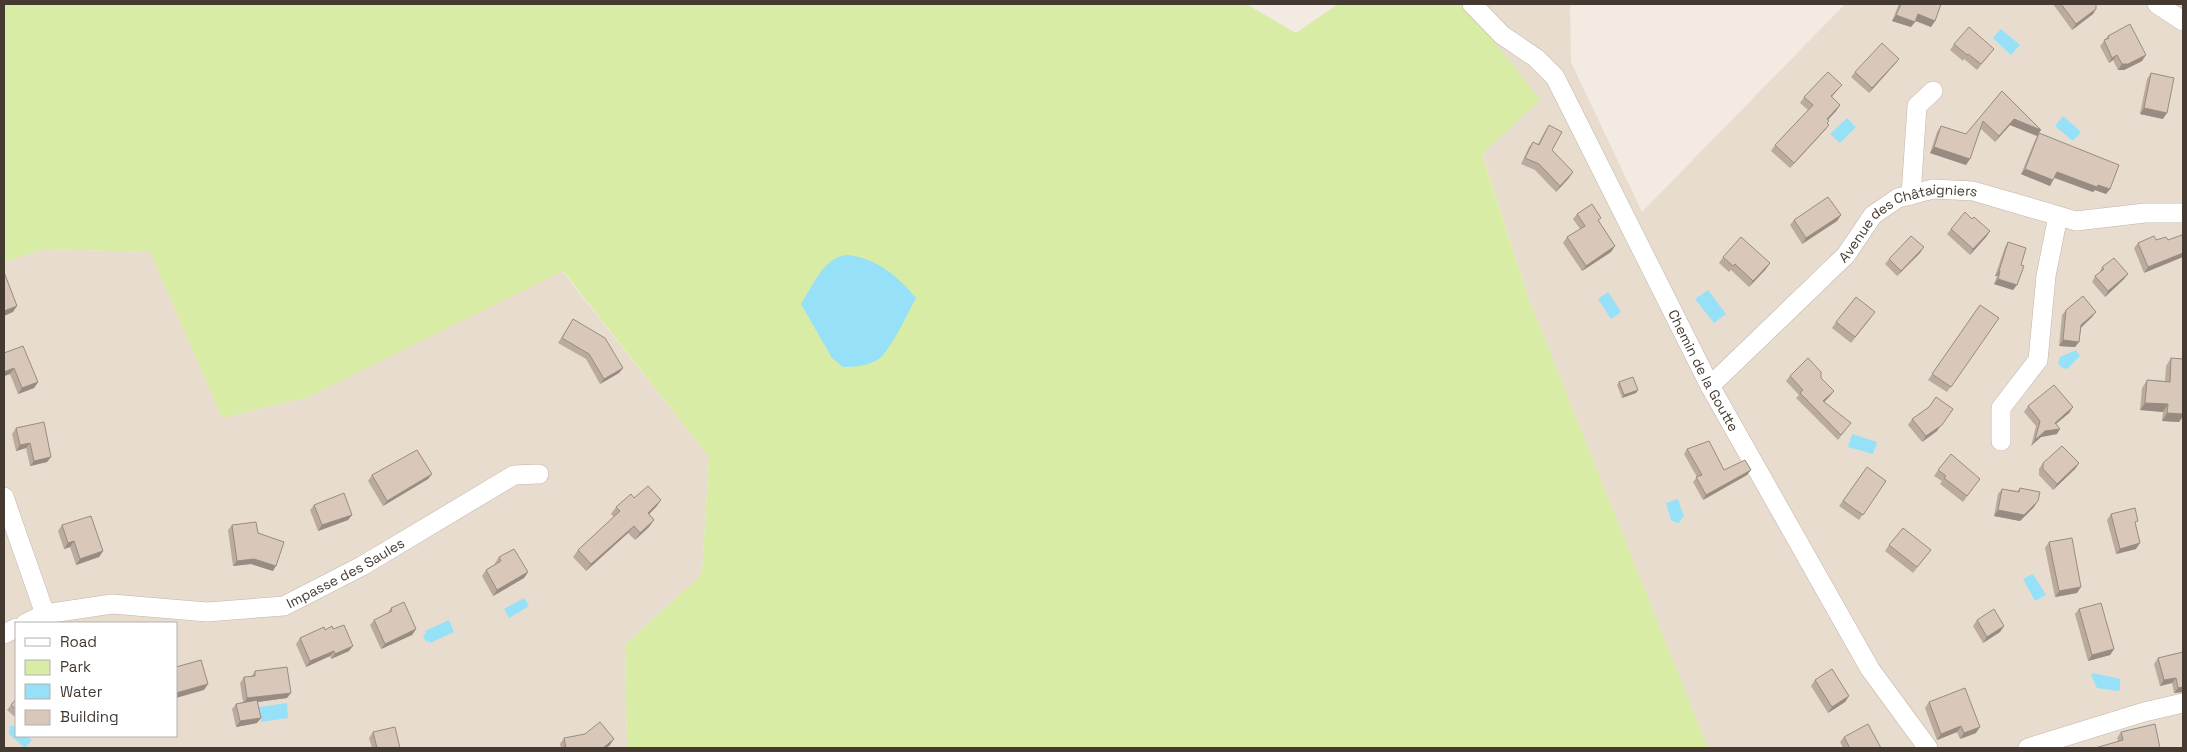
<svg xmlns="http://www.w3.org/2000/svg" width="2187" height="752" viewBox="0 0 2187 752" font-family="'Space Grotesk',sans-serif">
	<style>
		.residential { fill: #e8dccf; fill-rule: evenodd }
		.green { fill: #d9eca6 }
		.water { fill: #96e1f8 }
		.lines { fill: none; stroke-linecap: round; stroke-linejoin: round }
		.minor-casing { stroke: #c2b4a7; stroke-width: 20 }
		.minor { stroke: #fff; stroke-width: 19 }
		.wall { fill: #bbab9f }
		.shaded-wall { fill: #988b82 }
		.building { fill: #d9c7b9; stroke: #988b82 }
		.labels { text-anchor: middle; dominant-baseline: central; stroke-width: 5; stroke-linejoin: round; paint-order: stroke }
		.street-label { font-size: 14px; fill: #453a32; stroke: #fff }
	</style>
	<rect width="100%" height="100%" fill="#f3ebe2"/>
	<!-- residential -->
	<g class="residential">
		<polygon points="1465,4 1570,4 1571,62 1642,212 1845,4 2183,4 2183,748 1708,748 1529,299 1482,153"/>
		<path d="M44,249L150,252L222,418L308,397L562,271L709,457L702,574L625,645L627,748H4V262ZM16,623H176V736H16Z"/>
	</g>
	<!-- green -->
	<polygon class="green" points="4,4 1246,4 1296,33 1338,4 1465,4 1540,100 1482,154 1529,299 1708,748 627,748 625,645 702,574 709,457 563,271 308,397 222,418 150,252 44,249 4,262"/>
	<!-- water -->
	<g class="water">
		<polygon points="2001,29 2020,45 2011,55 1993,38"/>
		<polygon points="2063,116 2081,132 2073,141 2055,126"/>
		<polygon points="1847,118 1856,127 1840,143 1830,134"/>
		<path d="M846,255C875,257 898,276 916,298C907,314 893,346 880,358C870,366 855,367 843,367L832,358L801,304C813,286 823,258 846,255Z"/>
		<polygon points="1708,290 1726,314 1714,323 1695,299"/>
		<polygon points="1608,292 1621,312 1611,319 1598,299"/>
		<polygon points="2076,350 2080,356 2067,369 2061,367 2058,363 2060,357"/>
		<polygon points="1852,434 1877,442 1873,454 1848,447"/>
		<polygon points="1678,499 1684,517 1682,518 1680,522 1677,523 1671,520 1666,503"/>
		<polygon points="2033,574 2046,595 2035,601 2023,579"/>
		<polygon points="524,598 529,606 509,618 504,609"/>
		<polygon points="449,620 454,632 430,643 429,641 426,642 423,635 426,634 425,631"/>
		<polygon points="2093,673 2120,679 2120,689 2119,691 2097,688 2091,675"/>
		<polygon points="287,703 288,718 261,722 259,707"/>
		<polygon points="10,726 16,726 16,736 27,736 32,740 25,748 9,734"/>
	</g>
	<g class="lines">
		<defs>
			<g id="minor">
				<path id="s1" d="M1472,4L1502,35L1536,58L1555,77L1710,386L1870,669L1928,748"/>
				<polyline points="2157,4 2183,21"/>
				<polyline points="1911,195 1917,106 1933,91"/>
				<path id="s2" d="M1710,386L1846,255L1873,215L1898,198L1933,189L1973,191L2076,221L2145,213H2183"/>
				<polyline points="2001,441 2001,408 2038,360 2046,276 2058,216"/>
				<polyline points="4,497 45,614 26,623"/>
				<path id="s3" d="M45,614L112,604L207,612L284,606L362,566L514,475L539,474"/>
				<polyline points="4,634 16,628"/>
				<polyline points="2028,748 2144,712 2183,703"/>
			</g>
		</defs>
		<!-- minor casing -->
		<use href="#minor" class="minor-casing"/>
		<!-- minor -->
		<use href="#minor" class="minor"/>
	</g>
	<!-- wall -->
	<g class="wall">
		<polygon points="1899,4 1941,4 1935,21 1931,27 1915,21 1911,27 1892,21"/>
		<polygon points="2053,4 2096,4 2096,9 2093,14 2072,30"/>
		<polygon points="2108,36 2142,61 2124,70 2118,70 2113,60 2109,63 2100,46"/>
		<polygon points="1954,44 1994,49 1977,70 1964,59 1963,61 1950,50"/>
		<polygon points="1899,59 1895,64 1869,93 1851,77 1855,72"/>
		<polygon points="2151,73 2163,119 2140,114 2147,79"/>
		<polygon points="1842,85 1832,97 1840,105 1836,111 1828,120 1828,123 1825,130 1790,168 1771,151 1775,145 1808,110 1800,103 1804,97"/>
		<polygon points="2002,91 2037,136 2010,125 1995,142 1981,129 1966,165 1930,153 1937,132 1941,126 1966,134"/>
		<polygon points="1549,125 1552,150 1569,178 1556,192 1535,170 1521,164 1529,147 1533,142 1538,144 1545,131"/>
		<polygon points="2039,133 2110,189 2106,194 2095,190 2093,192 2054,178 2050,186 2021,174 2036,138"/>
		<polygon points="1577,214 1599,221 1611,252 1582,271 1563,243 1567,237 1580,229 1573,219"/>
		<polygon points="1841,215 1837,221 1802,244 1790,225 1794,220"/>
		<polygon points="1972,219 1990,231 1986,237 1970,255 1947,234 1951,229"/>
		<polygon points="2156,240 2168,240 2144,273 2134,248 2138,243"/>
		<polygon points="2008,242 2013,290 1994,284 1997,276 1995,276 2005,247"/>
		<polygon points="1920,253 1897,276 1885,264 1889,259"/>
		<polygon points="1723,257 1766,269 1749,287 1731,270 1729,272 1719,263"/>
		<polygon points="2102,267 2128,274 2124,279 2105,297 2092,282 2095,276 2099,273"/>
		<polygon points="1980,305 1999,318 1947,392 1928,380"/>
		<polygon points="2066,310 2096,312 2092,317 2081,328 2079,342 2075,347 2059,346 2062,315"/>
		<polygon points="1871,318 1851,343 1832,328 1836,322"/>
		<polygon points="573,319 623,368 619,373 600,384 586,359 558,343"/>
		<polygon points="4,353 38,382 34,388 18,394 10,374 4,376"/>
		<polygon points="2171,358 2183,359 2183,416 2179,422 2162,421 2163,412 2140,410 2142,388 2147,380 2165,381 2166,366"/>
		<polygon points="1790,376 1821,378 1834,391 1830,396 1824,402 1847,428 1838,440 1796,398 1799,395 1786,381"/>
		<polygon points="1619,382 1636,393 1622,398 1617,385"/>
		<polygon points="2028,406 2073,407 2069,413 2056,424 2057,434 2041,437 2031,446 2036,426 2024,412"/>
		<polygon points="1929,407 1937,431 1922,442 1908,425 1912,419"/>
		<polygon points="16,428 51,457 47,462 30,466 26,448 16,451 12,434"/>
		<polygon points="1687,449 1724,470 1747,475 1703,500 1693,482 1697,477 1684,454"/>
		<polygon points="2043,463 2079,463 2075,469 2053,490 2039,475 2039,469"/>
		<polygon points="1867,467 1886,481 1859,520 1839,506"/>
		<polygon points="1938,470 1980,479 1963,502 1940,484 1942,481 1934,476"/>
		<polygon points="432,474 428,479 383,506 368,481 372,475"/>
		<polygon points="2020,488 2034,507 2020,521 1994,516 1998,494 2002,489 2017,491"/>
		<polygon points="634,498 661,500 656,507 649,514 654,520 649,527 635,540 628,533 586,571 573,557 578,550 614,517 611,514 616,507"/>
		<polygon points="314,505 352,515 348,520 318,531 310,510"/>
		<polygon points="2111,514 2136,525 2136,549 2116,554 2107,520"/>
		<polygon points="62,525 103,551 99,557 76,565 70,547 64,549 58,531"/>
		<polygon points="232,525 258,533 273,571 251,564 233,566 228,530"/>
		<polygon points="2049,542 2077,593 2055,597 2045,548"/>
		<polygon points="1889,545 1931,550 1913,573 1885,551"/>
		<polygon points="499,557 528,572 524,578 493,596 482,576 486,570 495,564 495,563"/>
		<polygon points="391,608 416,629 412,635 381,649 370,625 374,620 387,614"/>
		<polygon points="2079,609 2114,649 2110,655 2088,661 2075,614"/>
		<polygon points="1977,620 2004,626 2000,632 1983,643 1973,626"/>
		<polygon points="333,629 349,651 331,659 330,656 306,667 296,644 300,638 325,630"/>
		<polygon points="2183,652 2183,692 2174,693 2172,683 2160,686 2154,664 2158,658"/>
		<polygon points="255,671 287,698 257,702 257,723 236,727 232,709 236,704 243,702 240,683 244,677 251,677"/>
		<polygon points="1815,680 1849,696 1845,702 1828,713 1811,686"/>
		<polygon points="16,699 16,718 7,710 11,705"/>
		<polygon points="1929,702 1976,733 1960,739 1957,732 1937,740 1925,708"/>
		<polygon points="373,732 400,748 372,748 369,738"/>
		<polygon points="2121,732 2160,748 2118,741 2117,738"/>
		<polygon points="1844,737 1881,748 1843,748 1840,742"/>
		<polygon points="564,738 610,745 606,748 561,748 560,744"/>
	</g>
	<!-- shaded-wall -->
	<g class="shaded-wall">
		<polygon points="2096,9 2093,14 2072,30 2076,24"/>
		<polygon points="1918,14 1935,21 1931,27 1914,20"/>
		<polygon points="1896,15 1915,22 1911,27 1892,21"/>
		<polygon points="2117,55 2113,60 2109,63 2112,58"/>
		<polygon points="2146,55 2142,61 2124,70 2118,70 2122,64"/>
		<polygon points="1899,59 1895,64 1869,93 1872,88"/>
		<polygon points="1840,105 1836,111 1823,125 1827,119"/>
		<polygon points="2144,108 2167,113 2163,119 2140,114"/>
		<polygon points="2014,119 2041,130 2037,136 2010,125 1995,142 1999,136"/>
		<polygon points="1829,125 1825,130 1790,168 1794,163"/>
		<polygon points="1934,147 1970,159 1966,165 1930,153"/>
		<polygon points="2025,169 2053,180 2050,186 2021,174"/>
		<polygon points="1573,172 1569,178 1556,192 1560,186"/>
		<polygon points="2057,172 2098,185 2110,189 2106,194 2095,190 2093,192 2053,177"/>
		<polygon points="1841,215 1837,221 1802,244 1806,238"/>
		<polygon points="1990,231 1986,237 1970,255 1973,249"/>
		<polygon points="1615,246 1611,252 1582,271 1586,266"/>
		<polygon points="1924,247 1920,253 1897,276 1901,271"/>
		<polygon points="2183,253 2183,257 2144,273 2148,267"/>
		<polygon points="1770,263 1766,269 1749,287 1753,281"/>
		<polygon points="1999,271 2000,271 1997,276 1995,276"/>
		<polygon points="2128,274 2124,279 2105,297 2108,291"/>
		<polygon points="1998,279 2017,285 2013,290 1994,284"/>
		<polygon points="17,306 13,312 4,316 4,311"/>
		<polygon points="2096,312 2092,317 2077,331 2081,325"/>
		<polygon points="2063,340 2079,342 2075,347 2059,346"/>
		<polygon points="14,368 10,374 4,376 4,372"/>
		<polygon points="623,368 619,373 600,384 604,379"/>
		<polygon points="38,382 34,388 18,394 22,388"/>
		<polygon points="1638,390 1636,393 1622,398 1624,395"/>
		<polygon points="1834,391 1830,396 1819,407 1823,401"/>
		<polygon points="2145,403 2168,404 2163,412 2140,410"/>
		<polygon points="2073,407 2069,413 2051,428 2055,423"/>
		<polygon points="1953,409 1937,431 1922,442 1926,436"/>
		<polygon points="2167,413 2183,414 2183,416 2179,422 2162,421"/>
		<polygon points="2060,429 2057,434 2041,437 2031,446 2035,440 2045,431"/>
		<polygon points="30,443 26,448 16,451 20,445"/>
		<polygon points="51,457 47,462 30,466 34,461"/>
		<polygon points="2079,463 2075,469 2053,490 2057,484"/>
		<polygon points="1751,470 1747,475 1703,500 1706,495"/>
		<polygon points="432,474 428,479 383,506 387,501"/>
		<polygon points="661,500 656,507 643,520 648,513"/>
		<polygon points="2038,501 2034,507 2020,521 1994,516 1998,510"/>
		<polygon points="352,515 348,520 318,531 322,525"/>
		<polygon points="654,520 649,527 635,540 640,533"/>
		<polygon points="634,526 628,533 586,571 591,564"/>
		<polygon points="74,541 70,547 64,549 68,543"/>
		<polygon points="2140,543 2136,549 2116,554 2120,549"/>
		<polygon points="103,551 99,557 76,565 80,559"/>
		<polygon points="254,559 276,566 273,571 251,564 233,566 237,561"/>
		<polygon points="528,572 524,578 493,596 497,590"/>
		<polygon points="2081,587 2077,593 2055,597 2059,591"/>
		<polygon points="2004,626 2000,632 1983,643 1987,637"/>
		<polygon points="416,629 412,635 381,649 385,644"/>
		<polygon points="353,646 349,651 331,659 335,654"/>
		<polygon points="2114,649 2110,655 2088,661 2092,655"/>
		<polygon points="334,651 330,656 306,667 310,661"/>
		<polygon points="2176,678 2172,683 2160,686 2164,680"/>
		<polygon points="208,684 204,690 176,698 176,693"/>
		<polygon points="2183,687 2183,692 2174,693 2178,688"/>
		<polygon points="291,693 287,698 243,704 247,698"/>
		<polygon points="1849,696 1845,702 1828,713 1832,707"/>
		<polygon points="261,718 257,723 236,727 240,721"/>
		<polygon points="1961,726 1957,732 1937,740 1941,734"/>
		<polygon points="1980,727 1976,733 1960,739 1964,733"/>
		<polygon points="614,739 610,745 606,748 603,748"/>
	</g>
	<!-- building -->
	<g class="building">
		<polygon points="1901,4 1941,4 1935,21 1918,14 1915,22 1896,15"/>
		<polygon points="2061,4 2096,4 2096,9 2076,24"/>
		<polygon points="2130,24 2146,55 2128,64 2122,64 2117,55 2112,58 2104,40 2109,38 2108,36"/>
		<polygon points="1969,27 1994,49 1981,64 1968,54 1967,55 1954,44"/>
		<polygon points="1882,43 1899,59 1872,88 1855,72"/>
		<polygon points="1828,72 1842,85 1831,96 1840,105 1827,119 1829,121 1827,123 1829,125 1794,163 1775,145 1813,105 1804,97"/>
		<polygon points="2151,73 2174,78 2167,113 2144,108"/>
		<polygon points="2002,91 2041,130 2014,119 1999,136 1983,121 1970,159 1934,147 1941,126 1966,134"/>
		<polygon points="1549,125 1562,132 1552,150 1573,172 1560,186 1539,164 1525,158 1533,142 1539,145"/>
		<polygon points="2039,133 2119,165 2110,189 2098,185 2097,187 2057,172 2053,180 2025,169"/>
		<polygon points="1828,197 1841,215 1806,238 1794,220"/>
		<polygon points="1592,204 1601,218 1598,220 1615,246 1586,266 1567,237 1585,226 1577,214"/>
		<polygon points="1965,212 1972,219 1974,217 1990,231 1973,249 1951,229"/>
		<polygon points="2182,235 2183,239 2183,253 2148,267 2138,243 2154,236 2156,240 2166,237 2168,240"/>
		<polygon points="1911,236 1924,247 1901,271 1889,259"/>
		<polygon points="1741,237 1770,263 1753,281 1735,264 1733,266 1723,257"/>
		<polygon points="2008,242 2026,248 2021,265 2024,266 2017,285 1998,279 2000,271 1999,271"/>
		<polygon points="2114,258 2128,274 2108,291 2095,276 2104,269 2102,267"/>
		<polygon points="4,272 17,306 4,311"/>
		<polygon points="2083,296 2096,312 2081,325 2079,342 2063,340 2066,310"/>
		<polygon points="1856,297 1875,312 1855,337 1836,322"/>
		<polygon points="1980,305 1999,318 1951,387 1932,374"/>
		<polygon points="573,319 605,338 623,368 604,379 589,354 562,338"/>
		<polygon points="23,346 38,382 22,388 14,368 4,372 4,353"/>
		<polygon points="1808,358 1821,372 1821,378 1834,391 1823,401 1851,423 1841,435 1800,393 1803,390 1790,376"/>
		<polygon points="2171,358 2183,359 2183,414 2167,413 2168,404 2145,403 2147,380 2170,382"/>
		<polygon points="1633,377 1638,390 1624,395 1619,382"/>
		<polygon points="2054,385 2073,407 2055,423 2060,429 2045,431 2035,440 2040,421 2028,406"/>
		<polygon points="1936,397 1953,409 1942,425 1926,436 1912,419 1929,407"/>
		<polygon points="44,422 51,457 34,461 30,443 20,445 16,428"/>
		<polygon points="1709,441 1724,470 1745,460 1751,470 1706,495 1696,477 1702,475 1687,449"/>
		<polygon points="2062,446 2079,463 2057,484 2043,469 2043,463"/>
		<polygon points="417,450 432,474 387,501 372,475"/>
		<polygon points="1951,454 1980,479 1967,496 1944,478 1946,476 1938,470"/>
		<polygon points="1867,467 1886,481 1863,515 1843,501"/>
		<polygon points="648,486 661,500 648,513 654,520 640,533 634,526 591,564 578,550 620,511 616,507 631,494 634,498"/>
		<polygon points="2020,488 2040,492 2038,501 2024,515 1998,510 2002,489 2019,492"/>
		<polygon points="344,493 352,515 322,525 314,505"/>
		<polygon points="2135,508 2138,521 2135,522 2140,543 2120,549 2111,514"/>
		<polygon points="91,516 103,551 80,559 74,541 68,543 62,525"/>
		<polygon points="256,522 258,533 284,542 276,566 254,559 237,561 232,525"/>
		<polygon points="1903,528 1931,550 1917,567 1889,545"/>
		<polygon points="2072,538 2081,587 2059,591 2049,542"/>
		<polygon points="514,549 528,572 497,590 486,570 501,561 499,557"/>
		<polygon points="404,602 416,629 385,644 374,620 392,611 391,608"/>
		<polygon points="2101,603 2114,649 2092,655 2079,609"/>
		<polygon points="1994,609 2004,626 1987,637 1977,620"/>
		<polygon points="344,625 353,646 335,654 334,651 310,661 300,638 324,627 325,630 332,626 333,629"/>
		<polygon points="2183,652 2183,687 2178,688 2176,678 2164,680 2158,658"/>
		<polygon points="201,660 208,684 176,693 176,667"/>
		<polygon points="287,667 291,693 247,698 244,677 255,676 255,671"/>
		<polygon points="1832,669 1849,696 1832,707 1815,680"/>
		<polygon points="1965,688 1980,727 1964,733 1961,726 1941,734 1929,702"/>
		<polygon points="16,699 16,709 11,705"/>
		<polygon points="257,700 261,718 240,721 236,704"/>
		<polygon points="600,722 614,739 603,748 566,748 564,738 585,734"/>
		<polygon points="1868,724 1881,748 1850,748 1844,737"/>
		<polygon points="2155,724 2160,748 2095,748 2123,740 2121,732"/>
		<polygon points="395,727 400,748 377,748 373,732"/>
	</g>
	<g class="labels">
		<!-- street labels -->
		<g class="street-label">
			<text stroke="none"><textPath href="#s2" startOffset="265">Avenue des Châtaigniers</textPath></text>
			<text stroke="none"><textPath href="#s1" startOffset="440">Chemin de la Goutte</textPath></text>
			<text stroke="none"><textPath href="#s3" startOffset="310">Impasse des Saules</textPath></text>
		</g>
	</g>
	<!-- border -->
	<rect width="2187" height="752" fill="none" stroke="#453a32" stroke-width="10"/>
	<!-- legend -->
	<rect x="15" y="622" width="162" height="115" fill="#ffffff" stroke="#b5b0ad"/>
	<rect x="25" y="638" width="25" height="8" fill="#ffffff" stroke="#b5b0ad"/>
	<text x="60" y="647" font-size="15" fill="#453a32">Road</text>
	<rect x="25" y="660" width="25" height="15" fill="#d9eca6" stroke="#b5b0ad"/>
	<text x="60" y="672" font-size="15" fill="#453a32">Park</text>
	<rect x="25" y="684" width="25" height="15" fill="#96e1f8" stroke="#b5b0ad"/>
	<text x="60" y="697" font-size="15" fill="#453a32">Water</text>
	<rect x="25" y="710" width="25" height="15" fill="#d9c7b9" stroke="#b5b0ad"/>
	<text x="60" y="722" font-size="15" fill="#453a32">Building</text>
</svg>
